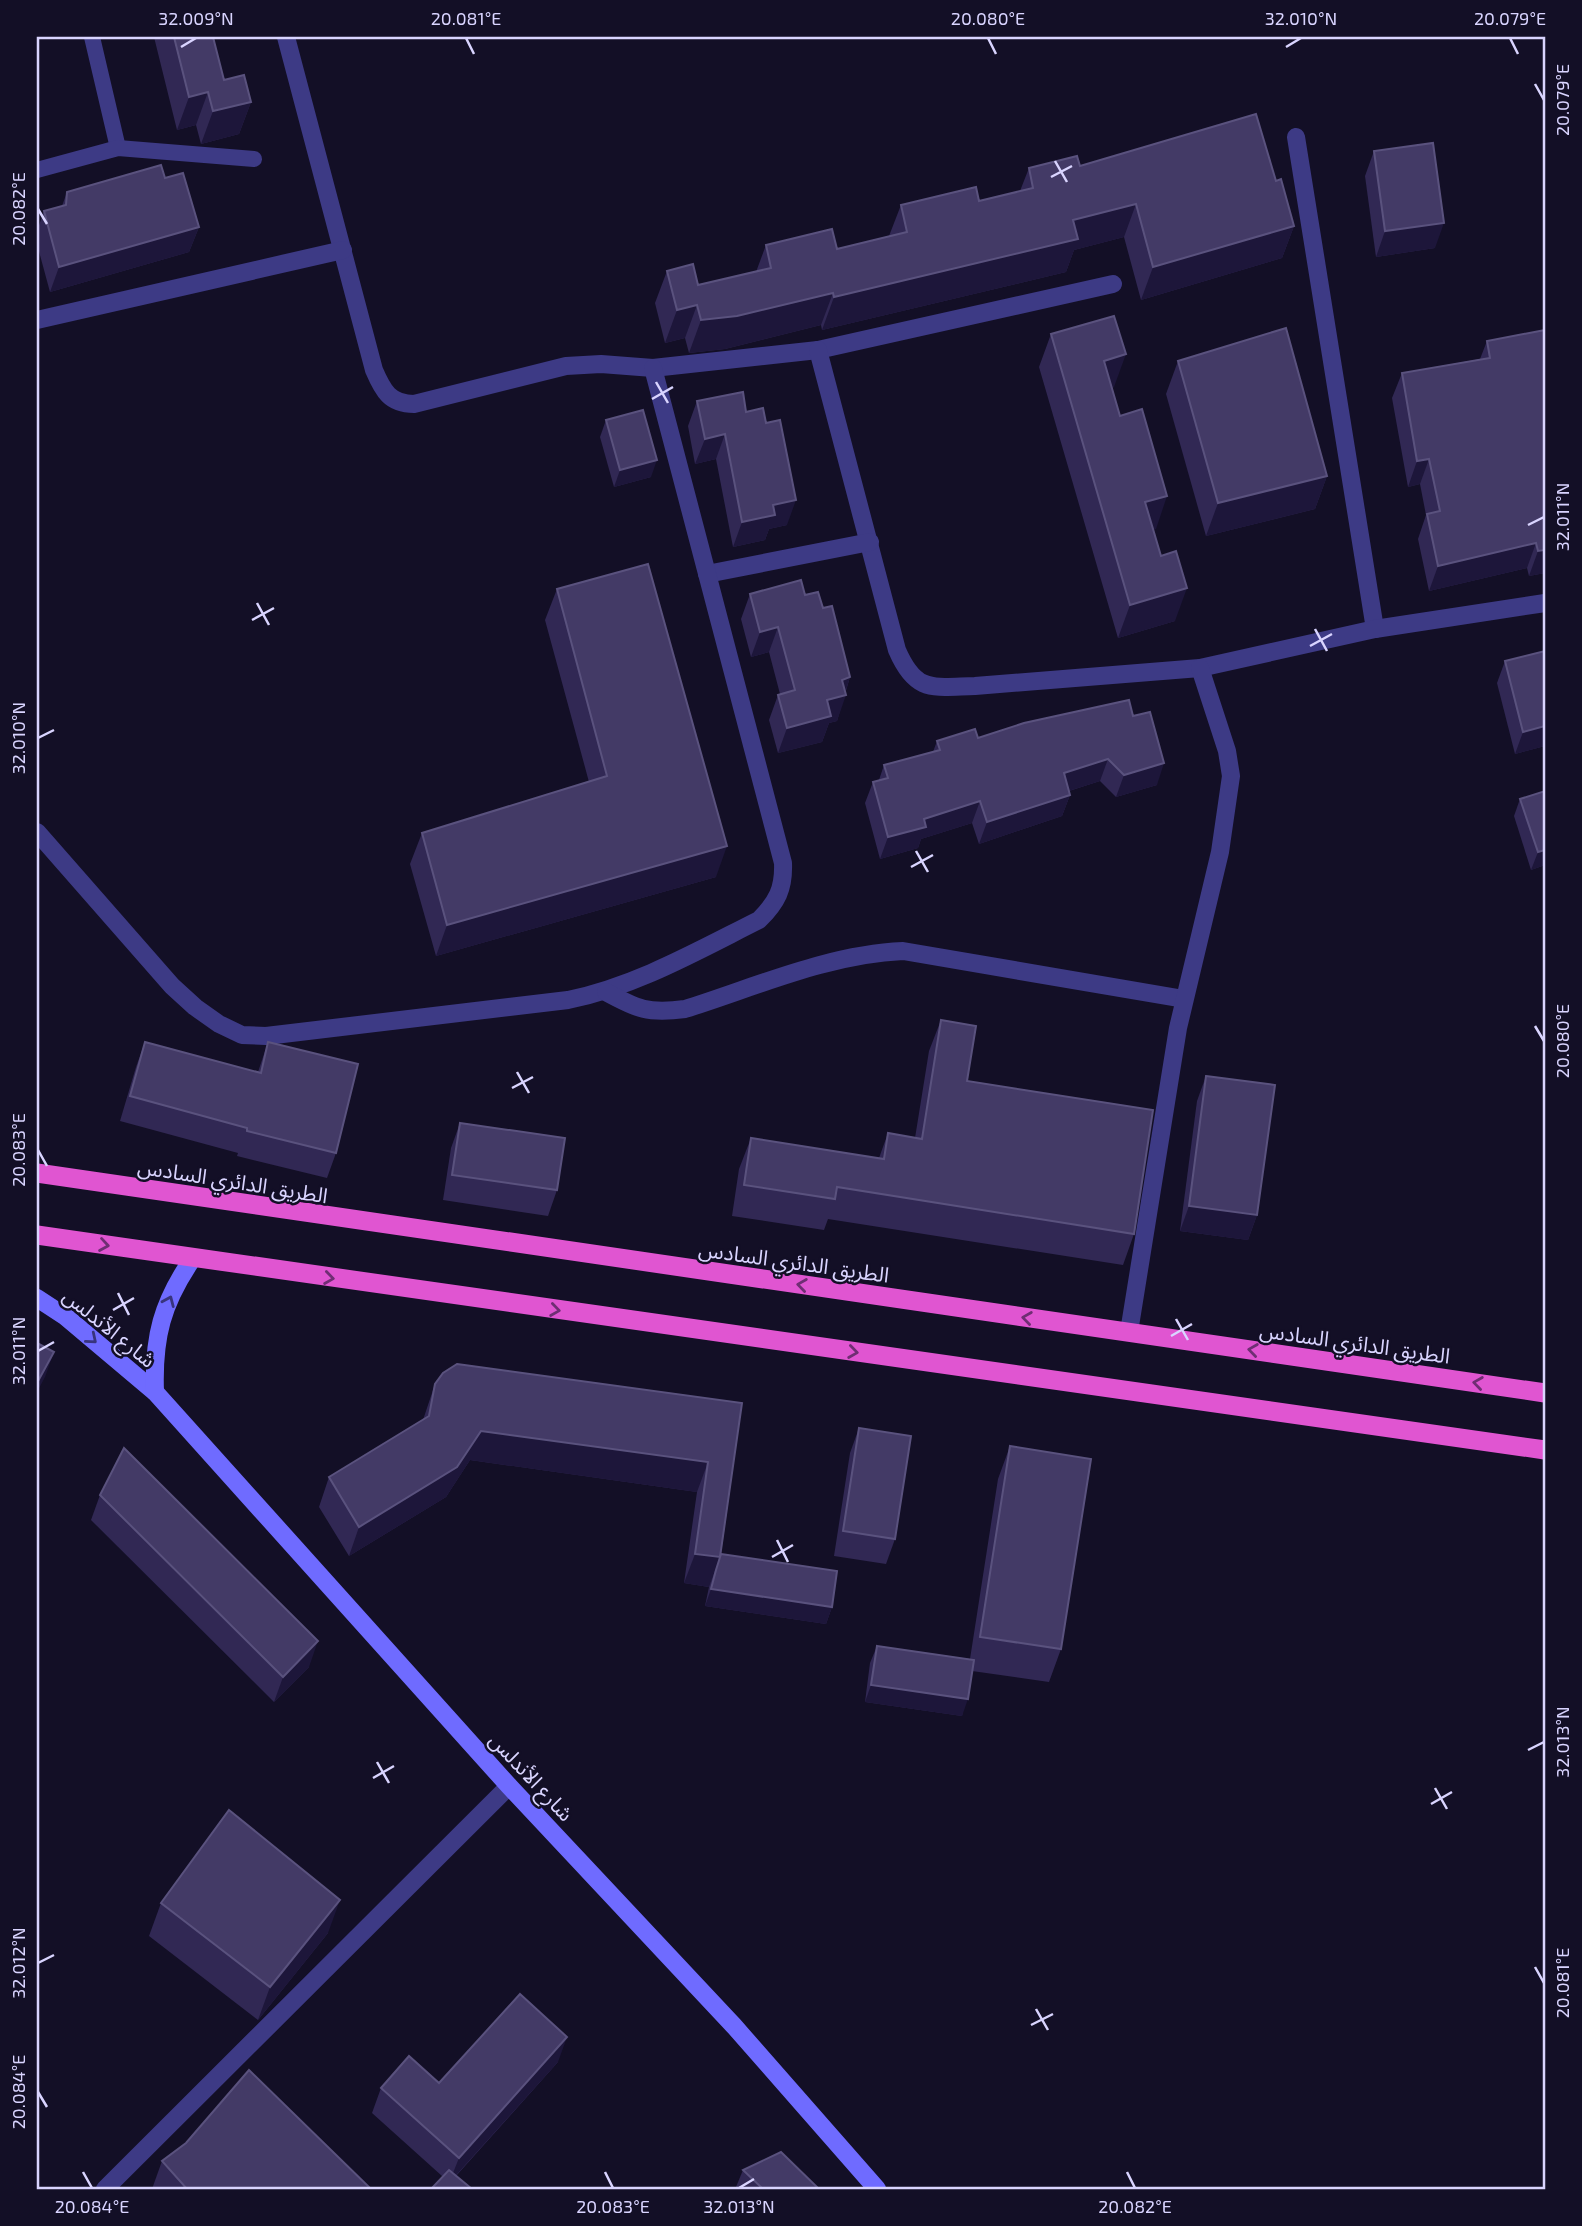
<svg xmlns="http://www.w3.org/2000/svg" width="1582" height="2226" viewBox="0 0 1582 2226" font-family="'Exo 2','Noto Sans Arabic',sans-serif">
	<style>
		.lines { fill: none; stroke-linecap: round; stroke-linejoin: round }
		.service { stroke: #3d3a85; stroke-width: 16 }
		.minor { stroke: #3d3a85; stroke-width: 18 }
		.secondary { stroke: #6f6bff; stroke-width: 18 }
		.trunk { stroke: #e055d1; stroke-width: 19 }
		.wall { fill: #312854 }
		.shaded-wall { fill: #1d163a }
		.building { fill: #433a66; stroke: #5a527e; stroke-width: 2 }
		.oneway { stroke: #6f2e73 }
		.oneway2 { stroke: #38347d }
		.ticks { fill: none; stroke: #d9d4ff; stroke-width: 2.5 }
		.labels { text-anchor: middle; dominant-baseline: central; stroke-width: 5; stroke-linejoin: round; paint-order: stroke }
		.street-label { font-size: 21px; fill: #d9d4ff; stroke: #130f26 }
		.neatline { fill: none; stroke: #d9d4ff; stroke-width: 2.5 }
		.ticks-label { font-size: 18px; text-anchor: middle; fill: #d9d4ff }
	</style>
	<rect width="100%" height="100%" fill="#130f26"/>
	<g class="lines">
		<!-- service -->
		<g class="service">
			<polyline points="92,37 118,148"/>
			<polyline points="37,170 118,148 254,159"/>
		</g>
		<!-- minor -->
		<g class="minor">
			<path d="M286,37L374,370C383,391 390,404 414,404L566,366L601,364L653,368L818,350L1113,284"/>
			<polyline points="1296,137 1375,629"/>
			<polyline points="37,320 343,250"/>
			<path d="M818,350L897,650C916,694 933,687 975,686L1200,668L1375,629L1545,603"/>
			<polyline points="707,574 870,542"/>
			<path d="M37,832L172,986L195,1007L219,1024L242,1035L266,1036L568,1000C636,986 697,951 759,920C777,902 784,889 783,863L653,368"/>
			<path d="M606,992C637,1009 648,1014 685,1009C755,987 829,954 903,951L1184,999"/>
			<polyline points="1129,1332 1178,1028 1220,852 1231,776 1227,751 1200,668"/>
			<polyline points="105,2189 509,1786"/>
		</g>
		<!-- secondary -->
		<g class="secondary">
			<polyline points="37,1298 66,1317 155,1392 509,1786 734,2026 877,2189"/>
			<path d="M155,1392C153,1337 162,1303 193,1258"/>
		</g>
		<!-- trunk -->
		<g class="trunk">
			<polyline points="37,1173 1545,1393"/>
			<polyline points="37,1235 1545,1450"/>
		</g>
	</g>
	<!-- wall -->
	<g class="wall">
		<polygon points="154,37 213,37 224,80 251,102 239,134 201,144 196,125 177,130"/>
		<polygon points="1374,151 1435,248 1376,257 1365,176"/>
		<polygon points="1080,166 1276,181 1294,226 1282,258 1141,300 1124,237 1074,250 1066,272 822,330 821,325 725,349 689,353 685,338 665,343 655,303 667,271 698,285 756,272 766,245 837,249 889,236 901,205 979,201 1020,191 1029,168"/>
		<polygon points="165,178 199,227 189,252 50,292 37,244 37,231 44,211 62,206 67,192"/>
		<polygon points="1545,330 1545,573 1529,576 1527,568 1429,591 1418,539 1426,515 1420,484 1408,487 1392,398 1402,373 1480,359 1487,341"/>
		<polygon points="1051,334 1114,387 1111,388 1120,416 1156,529 1153,529 1175,621 1118,638 1039,367"/>
		<polygon points="1178,361 1327,476 1315,509 1206,536 1166,394"/>
		<polygon points="697,401 746,412 787,525 769,529 765,540 733,547 716,459 695,464 688,426"/>
		<polygon points="606,420 651,477 614,487 600,437"/>
		<polygon points="557,589 716,877 436,956 410,864 422,833 589,782 545,620"/>
		<polygon points="750,594 805,595 823,608 850,677 837,721 829,723 822,742 778,753 769,720 778,695 780,694 769,652 751,657 741,619"/>
		<polygon points="1505,661 1545,746 1515,754 1497,683"/>
		<polygon points="1133,716 1157,785 1116,797 1100,781 1069,791 1070,795 1062,816 979,844 972,823 921,839 918,848 880,859 865,803 873,782 879,780 884,765 933,752 937,741 978,738"/>
		<polygon points="1545,791 1545,865 1531,870 1514,816 1520,799"/>
		<polygon points="941,1020 967,1081 1134,1234 1123,1265 828,1219 824,1230 732,1216 739,1169 751,1138 879,1158 888,1133 915,1138 929,1051"/>
		<polygon points="145,1042 258,1072 268,1042 336,1153 327,1178 237,1156 238,1153 120,1121 136,1067"/>
		<polygon points="1206,1076 1257,1215 1248,1240 1180,1231 1197,1101"/>
		<polygon points="460,1123 557,1190 548,1216 443,1200 451,1148"/>
		<polygon points="435,1384 742,1403 721,1554 832,1607 826,1624 705,1606 709,1587 684,1583 697,1492 470,1460 446,1497 349,1556 319,1507 329,1477 423,1420"/>
		<polygon points="859,1428 895,1539 886,1564 834,1556 850,1453"/>
		<polygon points="1010,1446 1061,1649 1049,1682 972,1671 962,1716 865,1702 870,1663 877,1646 970,1659 998,1479"/>
		<polygon points="100,1495 309,1667 274,1702 91,1520"/>
		<polygon points="161,1903 328,1933 258,2020 149,1936"/>
		<polygon points="558,2062 456,2176 442,2176 372,2113 381,2088 439,2083"/>
		<polygon points="162,2161 371,2189 152,2189"/>
		<polygon points="743,2170 819,2189 739,2189 736,2187"/>
	</g>
	<!-- shaded-wall -->
	<g class="shaded-wall">
		<polygon points="208,92 196,125 177,130 189,97"/>
		<polygon points="251,102 239,134 201,144 213,111"/>
		<polygon points="1136,204 1124,237 1074,250 1066,272 822,330 834,297 1073,220"/>
		<polygon points="1444,223 1435,248 1376,257 1385,231"/>
		<polygon points="1294,226 1282,258 1141,300 1153,267"/>
		<polygon points="199,227 189,252 50,292 59,267"/>
		<polygon points="833,293 821,325 725,349 689,353 701,320"/>
		<polygon points="697,305 685,338 665,343 677,310"/>
		<polygon points="1126,354 1114,387 1092,394 1104,361"/>
		<polygon points="725,434 716,459 695,464 705,439"/>
		<polygon points="1429,459 1420,484 1408,487 1417,461"/>
		<polygon points="657,460 651,477 614,487 620,470"/>
		<polygon points="1327,476 1315,509 1206,536 1218,503"/>
		<polygon points="1167,496 1156,529 1133,535 1145,502"/>
		<polygon points="796,500 787,525 769,529 765,540 733,547 742,522 773,505"/>
		<polygon points="1536,543 1527,568 1429,591 1438,566"/>
		<polygon points="1545,550 1545,573 1529,576 1538,551"/>
		<polygon points="1187,588 1175,621 1118,638 1130,605"/>
		<polygon points="778,627 769,652 751,657 760,632"/>
		<polygon points="850,677 844,696 846,695 837,721 829,723 822,742 778,753 787,728 827,700 842,680"/>
		<polygon points="1545,726 1545,746 1515,754 1523,732"/>
		<polygon points="1108,759 1100,781 1056,795 1064,773"/>
		<polygon points="1164,763 1157,785 1116,797 1124,775"/>
		<polygon points="1070,795 1062,816 979,844 987,822"/>
		<polygon points="980,801 972,823 921,839 918,848 880,859 888,837 924,819"/>
		<polygon points="727,846 716,877 436,956 447,925"/>
		<polygon points="1545,850 1545,865 1531,870 1538,852"/>
		<polygon points="1189,1206 1257,1215 1248,1240 1180,1231"/>
		<polygon points="54,1352 45,1377 37,1392 37,1383"/>
		<polygon points="481,1431 708,1462 697,1492 470,1460 446,1497 349,1556 359,1527"/>
		<polygon points="695,1554 720,1557 709,1587 684,1583"/>
		<polygon points="711,1589 832,1607 826,1624 705,1606"/>
		<polygon points="318,1641 309,1667 274,1702 283,1677"/>
		<polygon points="871,1685 968,1699 962,1716 865,1702"/>
		<polygon points="340,1900 328,1933 258,2020 270,1987"/>
		<polygon points="567,2037 558,2062 449,2183 459,2158"/>
	</g>
	<!-- building -->
	<g class="building">
		<polygon points="174,37 213,37 224,80 244,75 251,102 213,111 208,92 189,97"/>
		<polygon points="1256,114 1276,181 1281,179 1294,226 1153,267 1136,204 1073,220 1078,239 834,297 833,293 737,316 701,320 697,305 677,310 667,271 693,264 698,285 771,268 766,245 832,229 837,249 907,232 901,205 976,187 979,201 1033,188 1029,168 1077,156 1080,166"/>
		<polygon points="1433,143 1444,223 1385,231 1374,151"/>
		<polygon points="161,165 165,178 183,173 199,227 59,267 44,211 66,205 67,192"/>
		<polygon points="1114,316 1126,354 1104,361 1120,416 1142,409 1167,496 1145,502 1161,556 1176,551 1187,588 1130,605 1051,334"/>
		<polygon points="1286,328 1327,476 1218,503 1178,361"/>
		<polygon points="1545,330 1545,550 1538,551 1536,543 1438,566 1427,514 1440,511 1429,459 1417,461 1402,373 1490,358 1487,341"/>
		<polygon points="743,392 746,412 763,408 766,423 780,420 796,500 773,505 775,515 742,522 725,434 705,439 697,401"/>
		<polygon points="643,410 657,460 620,470 606,420"/>
		<polygon points="648,564 727,846 447,925 422,833 607,776 557,589"/>
		<polygon points="801,580 805,595 818,592 823,608 832,606 850,677 842,680 846,695 827,700 831,716 787,728 778,695 795,690 778,627 760,632 750,594"/>
		<polygon points="1545,651 1545,726 1523,732 1505,661"/>
		<polygon points="1129,700 1133,716 1150,712 1164,763 1124,775 1108,759 1064,773 1070,795 987,822 980,801 924,819 926,827 888,837 873,782 888,778 884,765 940,750 937,741 975,729 978,738 1024,723"/>
		<polygon points="1545,791 1545,850 1538,852 1520,799"/>
		<polygon points="941,1020 976,1026 967,1081 1153,1110 1134,1234 837,1187 835,1199 744,1185 751,1138 884,1159 888,1133 922,1139"/>
		<polygon points="145,1042 261,1073 268,1042 358,1064 336,1153 247,1131 247,1128 130,1096"/>
		<polygon points="1206,1076 1275,1085 1257,1215 1189,1206"/>
		<polygon points="460,1123 565,1138 557,1190 452,1175"/>
		<polygon points="37,1343 54,1352 37,1383"/>
		<polygon points="457,1364 742,1403 720,1557 695,1554 708,1462 481,1431 457,1467 359,1527 329,1477 429,1416 435,1384 443,1373"/>
		<polygon points="859,1428 911,1436 895,1539 843,1531"/>
		<polygon points="1010,1446 1091,1459 1061,1649 980,1637"/>
		<polygon points="124,1448 318,1641 283,1677 100,1495"/>
		<polygon points="721,1554 837,1571 832,1607 711,1589 716,1570"/>
		<polygon points="877,1646 974,1660 968,1699 871,1685"/>
		<polygon points="229,1810 340,1900 270,1987 161,1903"/>
		<polygon points="520,1994 567,2037 459,2158 381,2088 409,2056 439,2083"/>
		<polygon points="249,2070 371,2189 187,2189 162,2161 186,2143"/>
		<polygon points="781,2152 819,2189 763,2189 743,2170"/>
		<polygon points="449,2170 472,2189 431,2189"/>
	</g>
	<!-- one-way arrows -->
	<defs><path id="oneway-chevron" d="M-2-3.5L2.5 0L-2 3.5" fill="none" stroke-width="1.6" stroke-linecap="round" stroke-linejoin="round" transform="scale(1.75)"/></defs>
	<g class="oneway">
		<use href="#oneway-chevron" transform="translate(104 1245) rotate(9)"/>
		<use href="#oneway-chevron" transform="translate(329 1278) rotate(8)"/>
		<use href="#oneway-chevron" transform="translate(802 1285) rotate(-172)"/>
		<use href="#oneway-chevron" transform="translate(555 1310) rotate(8)"/>
		<use href="#oneway-chevron" transform="translate(1027 1318) rotate(-172)"/>
		<use href="#oneway-chevron" transform="translate(1253 1350) rotate(-172)"/>
		<use href="#oneway-chevron" transform="translate(853 1352) rotate(8)"/>
		<use href="#oneway-chevron" transform="translate(1478 1383) rotate(-172)"/>
	</g>
	<g class="oneway2">
		<use href="#oneway-chevron" transform="translate(169 1301) rotate(-67)"/>
		<use href="#oneway-chevron" transform="translate(92 1339) rotate(40)"/>
	</g>
	<!-- ticks -->
	<path class="ticks" d="M466,38L474,54M988,38L996,54M1510,38L1518,54M181,47L196,38M1286,47L1301,38M1535,84L1544,100M1055,161L1067,182M1051,177L1072,166M38,209L47,224M656,382L668,403M652,399L673,387M1528,525L1544,517M257,603L269,625M252,620L274,608M1315,629L1327,651M1310,646L1332,634M38,738L54,730M916,851L928,872M911,867L933,855M1535,1026L1544,1041M517,1072L529,1093M512,1088L533,1077M38,1150L47,1166M118,1293L129,1315M113,1310L134,1298M1176,1319L1188,1340M1171,1336L1192,1324M38,1351L54,1342M777,1540L788,1562M772,1557L793,1545M1528,1750L1544,1742M377,1762L389,1783M373,1778L394,1766M1435,1788L1447,1809M1431,1804L1452,1792M38,1963L54,1955M1535,1967L1544,1983M1036,2009L1048,2030M1031,2025L1053,2014M38,2092L47,2107M83,2172L92,2188M605,2172L613,2188M1127,2172L1135,2188M739,2188L754,2179"/>
	<g class="labels">
		<!-- street labels -->
		<g class="street-label">
			<text transform="translate(233 1180) rotate(9)">الطريق الدائري السادس</text>
			<text transform="translate(794 1261) rotate(8)">الطريق الدائري السادس</text>
			<text transform="translate(110 1327) rotate(39)">شارع الأندلس</text>
			<text transform="translate(1355 1342) rotate(8)">الطريق الدائري السادس</text>
			<text transform="translate(532 1776) rotate(47)">شارع الأندلس</text>
		</g>
	</g>
	<!-- border -->
	<rect width="1582" height="2226" fill="none" stroke="#130f26" stroke-width="77"/>
	<rect x="38" y="38" width="1506" height="2150" class="neatline"/>
	<g class="ticks-label">
		<text x="196" y="25">32.009°N</text>
		<text x="466" y="25">20.081°E</text>
		<text x="988" y="25">20.080°E</text>
		<text x="1301" y="25">32.010°N</text>
		<text x="1510" y="25">20.079°E</text>
		<text transform="translate(1563 100) rotate(-90)" y="6">20.079°E</text>
		<text transform="translate(19 209) rotate(-90)" y="6">20.082°E</text>
		<text transform="translate(1563 517) rotate(-90)" y="6">32.011°N</text>
		<text transform="translate(19 738) rotate(-90)" y="6">32.010°N</text>
		<text transform="translate(1563 1041) rotate(-90)" y="6">20.080°E</text>
		<text transform="translate(19 1150) rotate(-90)" y="6">20.083°E</text>
		<text transform="translate(19 1351) rotate(-90)" y="6">32.011°N</text>
		<text transform="translate(1563 1742) rotate(-90)" y="6">32.013°N</text>
		<text transform="translate(19 1963) rotate(-90)" y="6">32.012°N</text>
		<text transform="translate(1563 1983) rotate(-90)" y="6">20.081°E</text>
		<text transform="translate(19 2092) rotate(-90)" y="6">20.084°E</text>
		<text x="92" y="2213">20.084°E</text>
		<text x="613" y="2213">20.083°E</text>
		<text x="739" y="2213">32.013°N</text>
		<text x="1135" y="2213">20.082°E</text>
	</g>
</svg>
